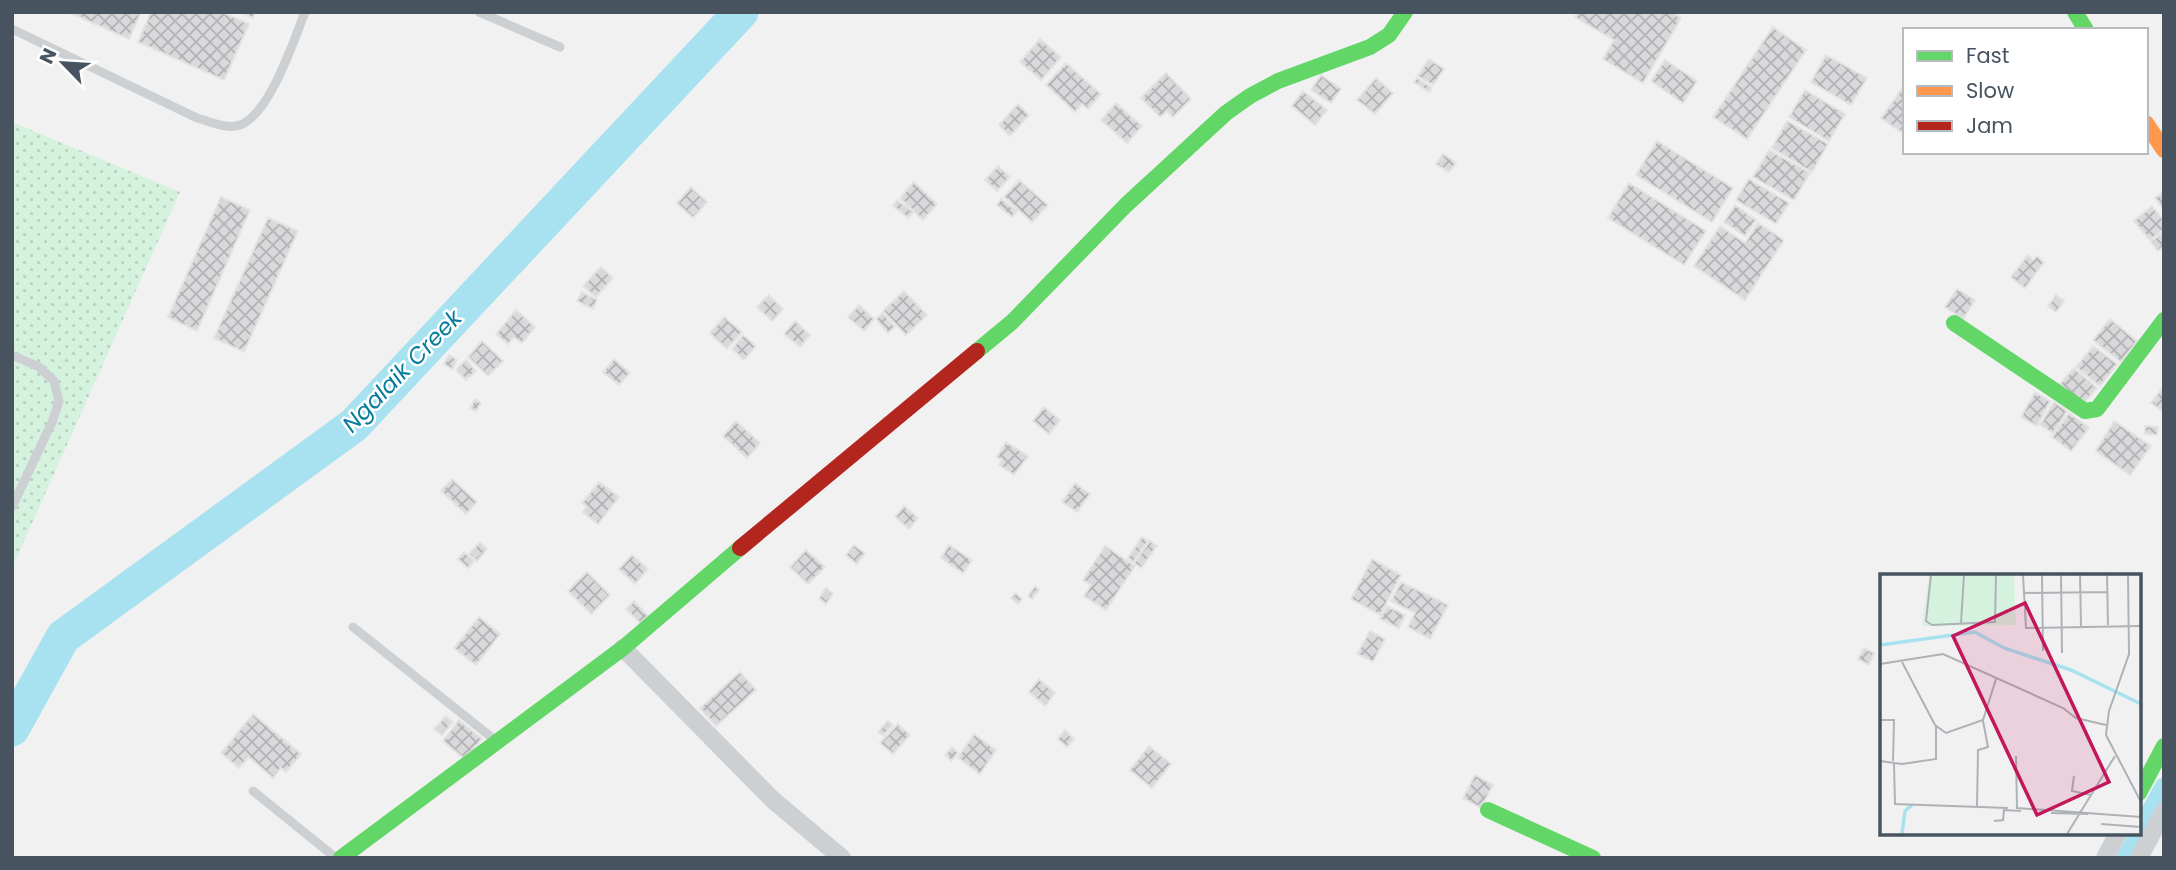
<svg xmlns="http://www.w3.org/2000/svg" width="2176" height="870" viewBox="0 0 2176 870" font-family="Poppins,sans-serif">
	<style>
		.park { fill: url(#park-dots) }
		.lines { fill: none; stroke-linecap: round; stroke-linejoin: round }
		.canal { stroke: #a8e2f0; stroke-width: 19 }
		.river { stroke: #a8e2f0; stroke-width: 35 }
		.building { fill: url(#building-cross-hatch); stroke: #e3e3e4; stroke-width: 2 }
		.lane { stroke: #cdd0d2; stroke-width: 9 }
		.street { stroke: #cdd0d2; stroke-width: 18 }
		.fast { stroke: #63d668; stroke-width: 16 }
		.slow { stroke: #ff974d; stroke-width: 16 }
		.jam { stroke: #b3261e; stroke-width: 16 }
		.labels { text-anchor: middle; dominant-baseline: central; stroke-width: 5; stroke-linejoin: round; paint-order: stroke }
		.water-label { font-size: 23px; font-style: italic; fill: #087c9b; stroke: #fff }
		.inset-river { fill: none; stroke: #a8e2f0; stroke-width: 3.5 }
		.inset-road { fill: none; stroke: #aeb2b7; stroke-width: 2 }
		.view { fill: #c2185b; fill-opacity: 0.15; stroke: #c2185b; stroke-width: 3.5 }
		.inset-edge { fill: none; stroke: #47545f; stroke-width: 3.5 }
	</style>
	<defs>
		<pattern id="park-dots" width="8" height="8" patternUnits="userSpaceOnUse" patternTransform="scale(1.75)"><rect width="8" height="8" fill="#d5f2df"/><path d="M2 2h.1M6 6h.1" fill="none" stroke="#b8d1c2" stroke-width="1.8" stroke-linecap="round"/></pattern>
		<pattern id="building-cross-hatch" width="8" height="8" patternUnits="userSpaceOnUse" patternTransform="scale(1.75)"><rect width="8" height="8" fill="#d9d9db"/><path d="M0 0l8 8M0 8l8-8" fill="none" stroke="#b2b3b5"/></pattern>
	</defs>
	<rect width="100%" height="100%" fill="#f2f1f1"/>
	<!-- park -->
	<polygon class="park" points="12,122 180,192 12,568"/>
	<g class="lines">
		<!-- canal -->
		<polyline class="canal" points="2126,858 2164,787"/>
		<!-- river -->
		<polyline class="river" points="12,729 63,637 354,425 741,12"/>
	</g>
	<!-- building -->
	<g class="building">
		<polygon points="68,12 141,12 129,39"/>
		<polygon points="151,12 222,12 249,24 224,80 138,42"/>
		<polygon points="240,12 255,12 253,18"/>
		<polygon points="1578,12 1671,12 1681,18 1643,83 1603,59 1614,40 1575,17"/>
		<polygon points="1773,27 1806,50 1747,139 1713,117"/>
		<polygon points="1040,39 1061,57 1041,80 1020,62"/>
		<polygon points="1826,55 1867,78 1851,105 1811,82"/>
		<polygon points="1429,59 1444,69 1433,85 1418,76"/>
		<polygon points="1665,60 1697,81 1683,103 1651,81"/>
		<polygon points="1066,63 1101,94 1088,109 1082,104 1075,112 1046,85"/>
		<polygon points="1166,73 1191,99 1173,117 1167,111 1160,117 1141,98"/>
		<polygon points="1321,75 1341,89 1331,103 1311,90"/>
		<polygon points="1376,78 1393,93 1375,114 1357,100"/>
		<polygon points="1417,78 1432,88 1429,92 1414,82"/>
		<polygon points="1904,86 1905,127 1901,132 1881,118"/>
		<polygon points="1805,90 1845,114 1829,141 1789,117"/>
		<polygon points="1303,91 1327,110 1315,125 1292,106"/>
		<polygon points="1116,103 1142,126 1127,143 1101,120"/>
		<polygon points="1018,104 1029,115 1010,136 999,125"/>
		<polygon points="1787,121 1828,144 1812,172 1772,148"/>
		<polygon points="1657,141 1733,188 1712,222 1636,175"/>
		<polygon points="1769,150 1810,173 1794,200 1753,177"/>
		<polygon points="1443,154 1456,163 1449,172 1436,164"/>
		<polygon points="998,166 1010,177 997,191 985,180"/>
		<polygon points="1749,179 1789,203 1776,224 1736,200"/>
		<polygon points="1019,180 1048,205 1032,222 1004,197"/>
		<polygon points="914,182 937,204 923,220 900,198"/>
		<polygon points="1629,183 1706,231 1684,265 1608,218"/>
		<polygon points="691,187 707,202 693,218 677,203"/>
		<polygon points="2164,191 2164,210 2155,198"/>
		<polygon points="221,197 250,210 197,331 168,317"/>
		<polygon points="1001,199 1017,211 1012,217 997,205"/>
		<polygon points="897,200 913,212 908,218 893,206"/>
		<polygon points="1735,205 1756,220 1745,236 1724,222"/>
		<polygon points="2152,206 2164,221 2164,229 2150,240 2134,221"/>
		<polygon points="268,218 298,231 244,352 214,338"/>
		<polygon points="1758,223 1784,240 1745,300 1694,266 1720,226 1745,243"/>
		<polygon points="2164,231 2164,246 2158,251 2151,242"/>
		<polygon points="2028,255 2033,260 2037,256 2044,262 2025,288 2011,277"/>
		<polygon points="601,267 613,278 596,297 583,286"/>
		<polygon points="1957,289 1975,300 1963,319 1945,307"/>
		<polygon points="904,291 927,315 906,335 883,311"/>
		<polygon points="582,292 597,300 593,309 577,301"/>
		<polygon points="769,295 783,309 772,321 757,307"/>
		<polygon points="2056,295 2064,301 2056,312 2048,306"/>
		<polygon points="859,305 874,319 864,331 848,317"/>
		<polygon points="516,310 535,327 522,343 514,337 508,344 496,334"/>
		<polygon points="883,313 895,327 888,333 876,319"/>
		<polygon points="724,317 742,332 727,349 710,333"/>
		<polygon points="2110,319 2137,341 2121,362 2093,340"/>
		<polygon points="795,321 810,335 800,347 784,334"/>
		<polygon points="743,335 756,346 744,360 732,349"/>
		<polygon points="482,341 503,361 488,376 468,357"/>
		<polygon points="2093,346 2117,364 2100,386 2076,367"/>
		<polygon points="449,355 457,360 452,369 444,364"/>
		<polygon points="614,359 630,373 619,385 603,372"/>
		<polygon points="466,360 476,371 466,380 456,370"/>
		<polygon points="2074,368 2097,388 2083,404 2060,384"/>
		<polygon points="2164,386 2164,412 2151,403"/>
		<polygon points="2035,392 2050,401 2037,426 2021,417"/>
		<polygon points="475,399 481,403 476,411 470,408"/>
		<polygon points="2054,402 2067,411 2053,433 2040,425"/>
		<polygon points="1044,407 1060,420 1049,434 1033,421"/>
		<polygon points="2069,413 2089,428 2071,451 2052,437"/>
		<polygon points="736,421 760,443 747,458 723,436"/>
		<polygon points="2114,421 2151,446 2130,475 2096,451"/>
		<polygon points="2145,426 2158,427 2157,435 2145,434"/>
		<polygon points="1006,442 1028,456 1014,475 999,465 1002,460 997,457"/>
		<polygon points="452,479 477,502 466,514 441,491"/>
		<polygon points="599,482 619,497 598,524 583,512 587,506 582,503"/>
		<polygon points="1075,483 1090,494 1077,512 1062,502"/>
		<polygon points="904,506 918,518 909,529 895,517"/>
		<polygon points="1142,537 1148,541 1133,562 1128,558"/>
		<polygon points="1150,541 1157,546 1141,568 1134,563"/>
		<polygon points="480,542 487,549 477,561 469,554"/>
		<polygon points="854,545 865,553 857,564 846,555"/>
		<polygon points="949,545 972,560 963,573 941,558"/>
		<polygon points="1105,546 1135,566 1106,610 1084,596 1091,585 1083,580"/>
		<polygon points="806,550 825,567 808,584 790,567"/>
		<polygon points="464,552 474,561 468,568 458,559"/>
		<polygon points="632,555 648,569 635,584 619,569"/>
		<polygon points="1372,559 1401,575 1380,615 1351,599"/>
		<polygon points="587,572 610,595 591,614 568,591"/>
		<polygon points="1401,582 1448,605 1430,639 1408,627 1415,613 1391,601"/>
		<polygon points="1035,586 1039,590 1032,599 1028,596"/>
		<polygon points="826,588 833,594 826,604 819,598"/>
		<polygon points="1016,593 1022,599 1018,604 1011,598"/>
		<polygon points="634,601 648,616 640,623 626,609"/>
		<polygon points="1387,606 1405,615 1399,628 1380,619"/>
		<polygon points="479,617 500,634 476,665 454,648"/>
		<polygon points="1370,631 1385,639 1373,662 1357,654"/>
		<polygon points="1864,648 1874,653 1869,665 1858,659"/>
		<polygon points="740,672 756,690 716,726 700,708"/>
		<polygon points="1039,679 1055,693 1045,706 1029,692"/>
		<polygon points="253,714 301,754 286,772 281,768 273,778 249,757 239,768 221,753"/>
		<polygon points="446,716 453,722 442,735 434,729"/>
		<polygon points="459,720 482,739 465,759 443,741"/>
		<polygon points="888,721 893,725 883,736 878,732"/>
		<polygon points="898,724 910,735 893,754 880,743"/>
		<polygon points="1065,730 1074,739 1067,747 1058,739"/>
		<polygon points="974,734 996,750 980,774 958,758"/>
		<polygon points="1149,746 1171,764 1152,788 1130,770"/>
		<polygon points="952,747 958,753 951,761 945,755"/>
		<polygon points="1475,775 1493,785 1481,808 1463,798"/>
	</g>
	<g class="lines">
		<!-- lane -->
		<g class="lane">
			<polyline points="479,12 560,47"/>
			<path d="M12,29L197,118C209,121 228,130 240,125C270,114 294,40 305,12"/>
			<polyline points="12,355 39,367 54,381 59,401 53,420 12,507"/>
			<polyline points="353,627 495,740"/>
			<polyline points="253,791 336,858"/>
		</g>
		<!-- street -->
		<g class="street">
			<polyline points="623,648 773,800 842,858"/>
			<polyline points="2105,858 2118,833"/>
			<polyline points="2139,858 2164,811"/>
		</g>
		<!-- fast -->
		<g class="fast">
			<polyline points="2075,12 2086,30"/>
			<polyline points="1954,323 2085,411 2097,409 2164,320"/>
			<polyline points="977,351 1012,322 1126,205 1226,113 1250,96 1278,81 1370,47 1389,35 1405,12"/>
			<polyline points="2139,793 2164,746"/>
			<polyline points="1488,810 1593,858"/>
			<polyline points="341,858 623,648 740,548"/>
		</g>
		<!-- slow -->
		<polyline class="slow" points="2146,123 2164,150"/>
		<!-- jam -->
		<polyline class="jam" points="740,548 977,351"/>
	</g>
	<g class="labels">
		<!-- water labels -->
		<g class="water-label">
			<text transform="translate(402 371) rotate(-46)">Ngalaik Creek</text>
		</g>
	</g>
	<!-- overview -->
	<g transform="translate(1880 574)">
		<rect width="261" height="261" fill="#f2f1f1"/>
		<path d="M49,1H134L136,51L42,52Z" fill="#d5f2df"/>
		<path class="inset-river" d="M0,71L95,58L124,74L191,96L261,130M22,260L25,237L32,231"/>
		<path class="inset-road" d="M51,1L46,47L52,51L115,48L116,1M143,1L146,54L261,52M162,1L163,77M181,1L182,79M200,1L201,52M227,1L228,51M248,1L249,80L229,137L226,161L261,228M143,19L227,18M81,49L84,1M22,88L55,151L66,159L103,146L116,105M0,90L63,80L183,134L196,144L226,151M0,146H14L13,187M136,182L137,234L261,243M0,187L22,190L56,185V152M14,190L15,230L128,234M194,202L192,217L211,221M97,232L98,176L108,173L103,147M171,239L208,240M114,247L123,246L124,236L141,237M221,250L261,253M187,260L235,182"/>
		<path class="view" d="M145,29L229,208L157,241L73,62Z"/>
		<rect width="261" height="261" class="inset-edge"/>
	</g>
	<!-- border -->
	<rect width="2176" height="870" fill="none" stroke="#47545f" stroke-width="28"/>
	<!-- legend -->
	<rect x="1903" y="28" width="245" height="126" fill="#ffffff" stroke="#b5bbbf" stroke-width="2"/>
	<rect x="1917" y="51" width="35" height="10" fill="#63d668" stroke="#b5bbbf" stroke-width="2"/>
	<text x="1966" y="63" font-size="21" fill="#47545f">Fast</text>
	<rect x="1917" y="86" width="35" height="10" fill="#ff974d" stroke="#b5bbbf" stroke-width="2"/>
	<text x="1966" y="98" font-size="21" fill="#47545f">Slow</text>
	<rect x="1917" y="121" width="35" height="10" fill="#b3261e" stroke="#b5bbbf" stroke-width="2"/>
	<text x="1966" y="133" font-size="21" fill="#47545f">Jam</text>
	<!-- north arrow -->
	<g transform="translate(63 63) rotate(295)" stroke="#ffffff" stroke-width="5" paint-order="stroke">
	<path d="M0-5L12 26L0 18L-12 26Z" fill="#47545f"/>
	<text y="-10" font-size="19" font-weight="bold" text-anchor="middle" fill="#47545f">N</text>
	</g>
</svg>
